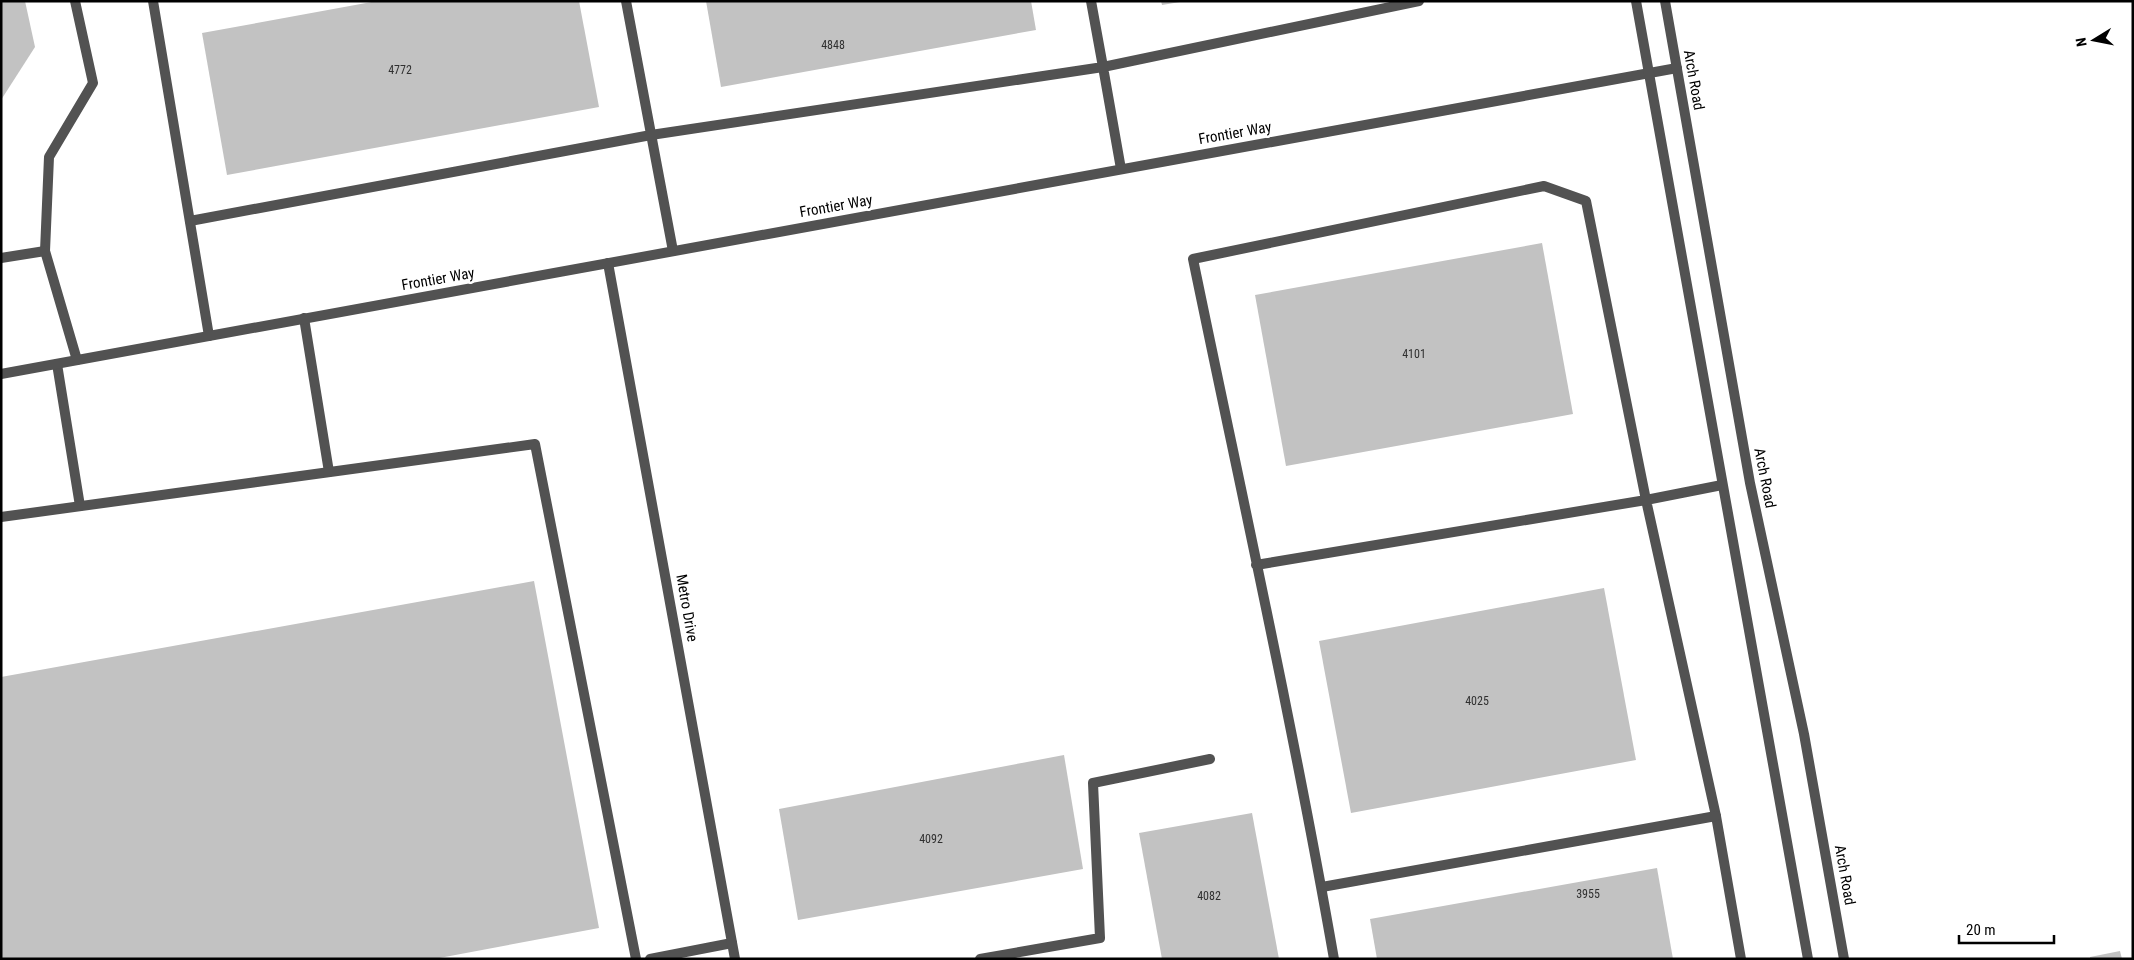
<svg xmlns="http://www.w3.org/2000/svg" width="2134" height="960" viewBox="0 0 2134 960" font-family="'Roboto Condensed',sans-serif">
	<style>
		.building { fill: #c2c2c2 }
		.lines { fill: none; stroke-linecap: round; stroke-linejoin: round }
		.service { stroke: #525252; stroke-width: 10 }
		.minor { stroke: #525252; stroke-width: 10 }
		.tertiary { stroke: #525252; stroke-width: 10 }
		.labels { text-anchor: middle; dominant-baseline: central; stroke-width: 5; stroke-linejoin: round; paint-order: stroke }
		.number-label { font-size: 12px; fill: #303030 }
		.street-label { font-size: 15px; fill: #000; stroke: #fff }
	</style>
	<rect width="100%" height="100%" fill="#fff"/>
	<!-- building -->
	<g class="building">
		<polygon points="1,1 25,1 35,47 1,100"/>
		<polygon points="377,1 579,1 599,107 227,175 202,33"/>
		<polygon points="706,1 1031,1 1036,30 721,87"/>
		<polygon points="1161,1 1180,1 1180,2 1162,5"/>
		<polygon points="1542,243 1573,414 1286,466 1255,295"/>
		<polygon points="534,581 599,928 434,959 1,959 1,677"/>
		<polygon points="1604,588 1636,760 1351,813 1319,641"/>
		<polygon points="1064,755 1083,869 798,920 779,809"/>
		<polygon points="1252,813 1279,959 1162,959 1139,833"/>
		<polygon points="1657,868 1673,959 1377,959 1370,919"/>
		<polygon points="2120,951 2122,959 2090,959 2090,957"/>
	</g>
	<g class="lines">
		<!-- service -->
		<g class="service">
			<polyline points="153,1 209,336"/>
			<polyline points="626,1 673,251"/>
			<polyline points="1121,169 1103,67 1419,1"/>
			<polyline points="190,221 651,135 1103,67 1091,1"/>
			<polyline points="45,251 49,157 93,83 75,1"/>
			<polyline points="1,258 45,251 77,360"/>
			<polyline points="304,318 329,472"/>
			<polyline points="57,364 80,506"/>
			<polyline points="1722,485 1646,500 1716,816 1741,959"/>
			<polyline points="1,517 535,444 636,959"/>
			<path d="M1256,565L1646,500L1586,201L1544,186L1193,259C1241,492 1293,725 1334,959"/>
			<polyline points="1322,887 1716,816"/>
			<polyline points="650,959 732,943"/>
			<polyline points="980,959 1100,938 1093,783 1210,759"/>
		</g>
		<!-- minor -->
		<g class="minor">
			<polyline points="608,263 735,959"/>
			<polyline points="1,374 1677,68"/>
		</g>
		<!-- tertiary -->
		<g class="tertiary">
			<polyline points="1636,1 1808,959"/>
			<polyline points="1665,1 1750,483 1804,734 1844,959"/>
		</g>
	</g>
	<g class="labels">
		<!-- number labels -->
		<g class="number-label">
			<text x="833" y="45">4848</text>
			<text x="400" y="70">4772</text>
			<text x="1414" y="354">4101</text>
			<text x="1477" y="701">4025</text>
			<text x="931" y="839">4092</text>
			<text x="1588" y="894">3955</text>
			<text x="1209" y="896">4082</text>
		</g>
		<!-- street labels -->
		<g class="street-label">
			<text transform="translate(1694 80) rotate(80)">Arch Road</text>
			<text transform="translate(1235 133) rotate(-10)">Frontier Way</text>
			<text transform="translate(836 206) rotate(-10)">Frontier Way</text>
			<text transform="translate(438 279) rotate(-10)">Frontier Way</text>
			<text transform="translate(1765 478) rotate(79)">Arch Road</text>
			<text transform="translate(687 608) rotate(80)">Metro Drive</text>
			<text transform="translate(1845 875) rotate(80)">Arch Road</text>
		</g>
	</g>
	<!-- border -->
	<rect width="2134" height="960" fill="none" stroke="#000000" stroke-width="5"/>
	<!-- north arrow -->
	<g transform="translate(2094 40) rotate(260)" stroke="#ffffff" stroke-width="4" paint-order="stroke">
	<path d="M0-4L9 19L0 12L-9 19Z" fill="#000000"/>
	<text y="-8" font-size="14" font-weight="bold" text-anchor="middle" fill="#000000">N</text>
	</g>
	<!-- scale -->
	<path d="M1959 935v8h95v-8" fill="none" stroke="#000000" stroke-width="2.5"/>
	<text x="1966" y="935" font-size="15" fill="#000000" stroke="#ffffff" stroke-width="4" paint-order="stroke">20 m</text>
</svg>
